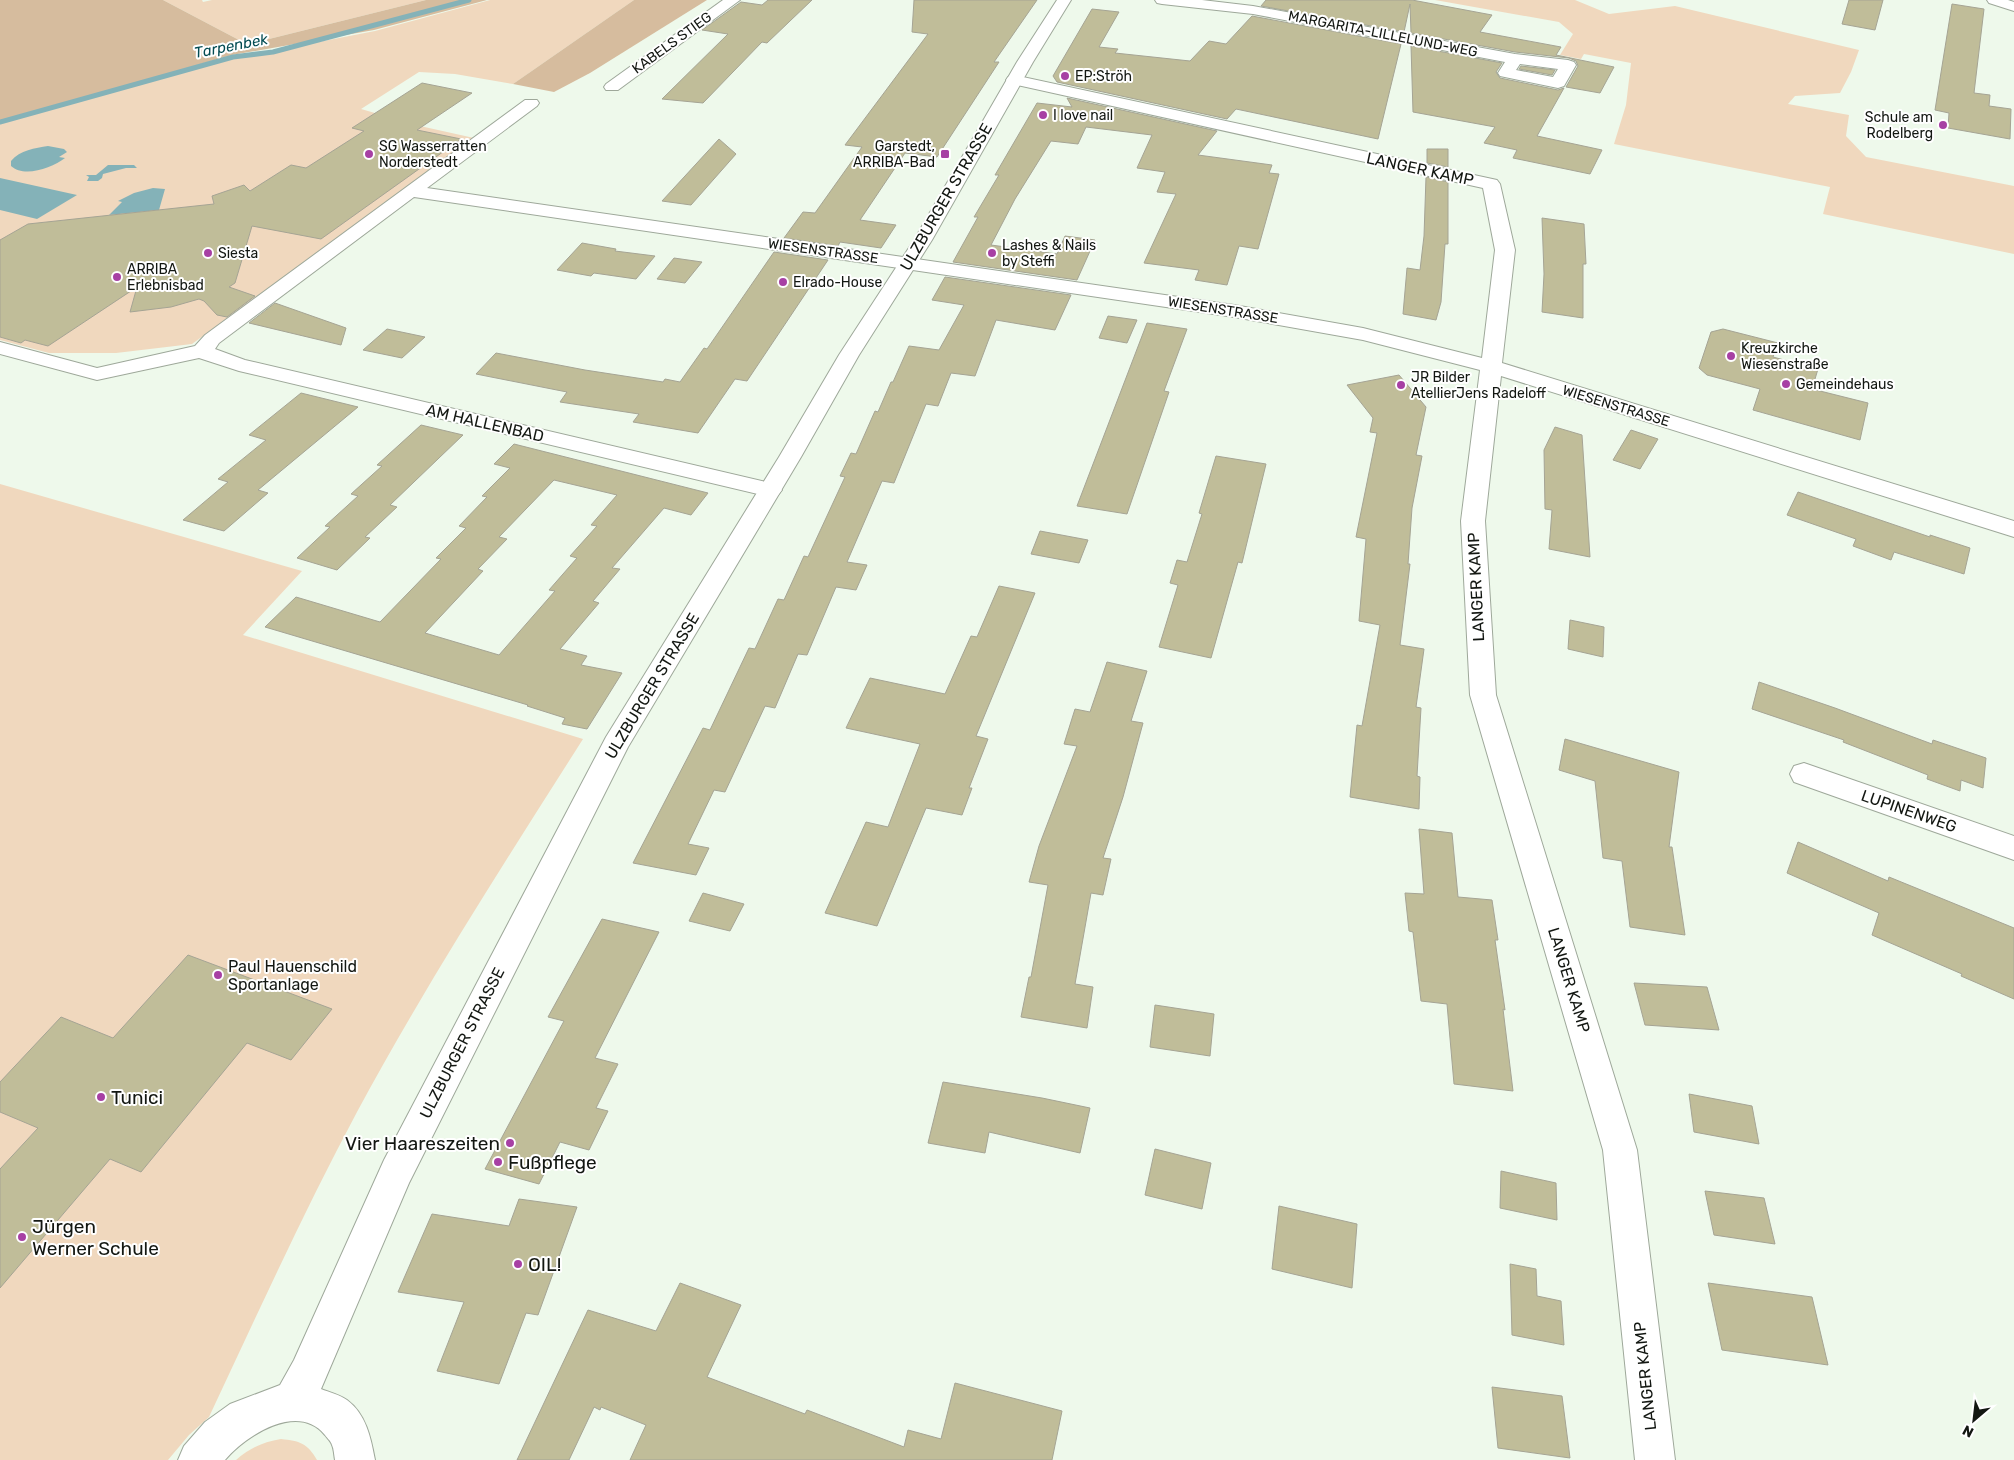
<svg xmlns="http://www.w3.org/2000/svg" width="2014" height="1460" viewBox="0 0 2014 1460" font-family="Rubik,sans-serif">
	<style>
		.green { fill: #f0d8be }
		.forest { fill: #d6bc9e }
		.water { fill: #84b2b8 }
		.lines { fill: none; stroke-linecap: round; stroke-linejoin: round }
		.stream { stroke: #84b2b8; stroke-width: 5 }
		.building { fill: #c0bd99; stroke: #a5a494; fill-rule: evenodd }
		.minor-casing { stroke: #9ea89a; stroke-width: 2 }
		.major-casing { stroke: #9ea89a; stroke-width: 2 }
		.minor { fill: #fff; fill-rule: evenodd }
		.major { fill: #fff; fill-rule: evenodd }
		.poi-dot { fill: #a740a4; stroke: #fff; stroke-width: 2 }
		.labels { text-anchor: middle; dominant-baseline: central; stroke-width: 4; stroke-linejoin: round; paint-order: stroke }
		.far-street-label { font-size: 14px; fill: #131712; stroke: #fff }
		.far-poi-label { font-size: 14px; fill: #131712; stroke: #fff; text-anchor: start }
		.far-water-label { font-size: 15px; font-style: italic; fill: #024b52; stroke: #fff }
		.street-label { font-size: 16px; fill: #131712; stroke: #fff }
		.poi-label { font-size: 16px; fill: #131712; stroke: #fff; text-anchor: start }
		.near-poi-label { font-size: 19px; fill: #131712; stroke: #fff; text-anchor: start }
	</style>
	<rect width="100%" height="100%" fill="#eef9eb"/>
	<!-- green -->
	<g class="green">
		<polygon points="163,0 202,0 203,2 212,0 426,0 269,39 239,40"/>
		<polygon points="490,0 634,0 513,84 455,74 419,72 361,109 420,126 474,138 192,344 116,353 49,353 0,340 0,124 210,63 375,31"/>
		<polygon points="1435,0 1575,0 1609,14 1675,6 1859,50 1851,72 1840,93 1795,96 1788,104 1849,115 1846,136 1866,157 2014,186 2014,254 1823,214 1830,187 1614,144 1626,105 1631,63 1584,54 1581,59 1560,55 1573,34 1559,22"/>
		<path d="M0,484L302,571L243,635L583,739C505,862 426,984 357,1112C304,1211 257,1315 209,1417L189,1435L168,1460H0Z"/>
		<path d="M281,1439C300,1441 307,1443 317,1460H236C250,1448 263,1442 281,1439Z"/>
	</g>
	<!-- forest -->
	<g class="forest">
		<polygon points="0,0 163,0 239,40 269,39 426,0 487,0 374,30 232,55 0,122"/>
		<polygon points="634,0 707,0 590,73 554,92 513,84"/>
	</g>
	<!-- water -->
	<g class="water">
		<path d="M48,146L64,149L67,152L59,157L65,158C52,168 24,178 11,166V161C20,150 35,148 48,146Z"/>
		<polygon points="108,165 134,165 137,168 126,168 103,174 102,178 98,181 87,181 89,177 86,175 96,175"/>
		<polygon points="0,178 77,195 37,219 0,210"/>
		<polygon points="153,188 165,189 159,210 109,215 122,202 118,201 134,193"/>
	</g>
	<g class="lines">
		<!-- stream -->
		<polyline class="stream" points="0,122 233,57 273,52 469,0"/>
	</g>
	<!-- building -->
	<g class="building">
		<polygon points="768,0 812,0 767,43 762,42 703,103 662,99 728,34 702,30 741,2 762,5"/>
		<polygon points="914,0 1037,0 994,62 999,62 937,157 905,153 860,220 896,225 881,248 840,242 838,246 784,238 803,212 815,213 862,147 845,145 928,34 912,32"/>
		<polygon points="1266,0 1412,0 1492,15 1480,32 1561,47 1556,55 1614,67 1600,93 1566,87 1578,66 1576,61 1569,58 1515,52 1411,33 1410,4 1404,32 1261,6"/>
		<polygon points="1849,0 1883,0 1875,30 1842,24"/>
		<polygon points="1952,4 1984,9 1974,93 1990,95 1989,106 2011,109 2010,139 1948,128 1949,113 1935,110"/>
		<polygon points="1092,9 1119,12 1099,47 1118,49 1115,53 1190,61 1209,41 1226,44 1252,16 1401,44 1378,139 1236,109 1227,119 1057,82 1053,76"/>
		<polygon points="1411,46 1502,63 1496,72 1500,78 1558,90 1564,88 1537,136 1602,150 1590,174 1513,158 1517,150 1484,143 1495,127 1413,112"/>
		<polygon points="1521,66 1555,70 1552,75 1519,69"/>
		<polygon points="422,83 472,93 417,130 461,139 321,239 252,226 235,283 229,287 255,296 227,317 217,315 204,301 199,299 171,307 130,312 137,287 48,346 25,340 21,343 0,337 0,240 28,224 214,204 212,196 244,185 250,191 291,165 306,168 364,131 352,128"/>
		<polygon points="1067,98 1217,131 1198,155 1272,165 1269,173 1279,174 1258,249 1239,246 1227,285 1195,280 1199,270 1144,263 1176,194 1157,192 1165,172 1137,168 1152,135 1086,127 1078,144 1051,141 1015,199 991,245 1057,254 1065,236 1095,240 1077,280 953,262 978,217 974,217 999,175 995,175 1037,103 1072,107"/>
		<polygon points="719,139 736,154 691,205 662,201"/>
		<polygon points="1427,149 1448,149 1448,167 1427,163"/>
		<polygon points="1426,177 1448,182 1448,244 1445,244 1441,302 1436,320 1403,314 1407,268 1420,270 1424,236"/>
		<polygon points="1542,218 1584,224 1586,264 1583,264 1583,318 1542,312 1544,274"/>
		<polygon points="582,243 616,249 615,251 655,256 636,279 594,273 591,276 557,270"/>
		<polygon points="774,252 828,260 747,381 735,379 698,433 633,422 639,414 560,402 567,392 476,374 496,353 585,370 663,382 665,379 680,382 704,348 707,349"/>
		<polygon points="674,258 702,262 685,283 657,279"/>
		<polygon points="945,277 1071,295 1055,330 996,320 975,376 951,373 938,406 926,404 894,483 882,481 847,562 867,565 856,590 836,587 807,655 798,654 775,708 765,706 725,792 714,790 688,844 709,848 696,875 633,863 703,728 710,730 749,648 755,649 778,599 784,600 804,556 808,557 845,477 840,476 851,453 856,454 875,411 878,412 891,382 893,382 909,346 939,350 964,305 932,300"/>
		<polygon points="275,303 346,328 341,345 249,323"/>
		<polygon points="1108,316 1137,320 1127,343 1099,338"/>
		<polygon points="1147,323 1187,329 1164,391 1169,392 1127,514 1077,506"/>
		<polygon points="387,329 425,337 402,358 363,350"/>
		<polygon points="1723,329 1778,343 1773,357 1818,369 1812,389 1868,403 1860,440 1753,410 1760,389 1707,375 1699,368 1711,332"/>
		<polygon points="1399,375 1426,407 1416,455 1422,456 1412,508 1408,564 1410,564 1400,645 1424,649 1416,707 1421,708 1417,776 1420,777 1419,809 1350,797 1357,725 1362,726 1380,625 1359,621 1366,539 1356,537 1377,433 1370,432 1373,418 1347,385"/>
		<polygon points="301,393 358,407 258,490 268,493 224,531 183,520 228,482 218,479 266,440 249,435"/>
		<polygon points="421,425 463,435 390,505 397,507 365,537 370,538 337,570 297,558 330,527 325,526 358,496 351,494 382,466 377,465"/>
		<polygon points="1555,427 1582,435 1590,557 1549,549 1552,510 1545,509 1544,450"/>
		<polygon points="1631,430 1658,439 1640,469 1613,460"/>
		<path d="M514,444L708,493L691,515L664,508L612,568L620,569L593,601L599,603L560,649L587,656L581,665L622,673L587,729L562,724L565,718L527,706L528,705L265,627L296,597L380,622L441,559L436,558L466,528L459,526L487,497L482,496L510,468L494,464ZM554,480L617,495L591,525L597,526L570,556L577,558L549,590L555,591L499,655L425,633L483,571L478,569L507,539L499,537Z"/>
		<polygon points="1216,456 1266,464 1242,563 1238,562 1211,658 1159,647 1178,585 1170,583 1177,560 1187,562 1202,514 1199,513"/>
		<polygon points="1798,492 1930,537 1930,535 1970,548 1964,574 1894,552 1891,560 1853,546 1856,539 1787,515"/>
		<polygon points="1040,531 1088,540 1079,563 1031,554"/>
		<polygon points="999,586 1035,593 976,736 988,739 969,788 972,788 962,815 926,808 877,926 825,913 866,822 888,827 920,744 846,728 870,678 945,694 971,636 977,637"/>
		<polygon points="1570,620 1604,627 1603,657 1568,649"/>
		<polygon points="1107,662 1147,671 1131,721 1143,723 1123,797 1103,858 1111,859 1103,895 1091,893 1075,984 1093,987 1087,1028 1021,1017 1029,977 1031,977 1048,885 1029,882 1039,846 1077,746 1064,744 1075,709 1090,712"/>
		<polygon points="1759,682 1835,708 1932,744 1933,740 1986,758 1983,788 1961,780 1960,791 1927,779 1928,775 1843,742 1844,740 1752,709"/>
		<polygon points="1565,739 1679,772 1669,847 1672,847 1685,935 1630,927 1622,861 1603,858 1595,781 1559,770"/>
		<polygon points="1419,829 1452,833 1458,897 1492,900 1498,940 1495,940 1505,1010 1503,1009 1513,1091 1454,1084 1447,1004 1421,1001 1413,932 1409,931 1405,893 1424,894"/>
		<polygon points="1798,842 1888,881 1889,877 2014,928 2014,999 1961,976 1962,974 1872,935 1879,913 1787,873"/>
		<polygon points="703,893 744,904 730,931 689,921"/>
		<polygon points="602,919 659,932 595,1058 618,1064 596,1108 608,1111 589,1150 560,1142 539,1184 485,1169 564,1021 548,1017"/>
		<polygon points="188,955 332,1009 291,1060 247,1043 141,1172 110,1159 0,1288 0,1169 38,1128 0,1112 0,1082 61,1017 113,1038"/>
		<polygon points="1634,983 1707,987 1719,1030 1645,1025"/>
		<polygon points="1155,1005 1214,1014 1210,1056 1150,1047"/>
		<polygon points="943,1082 1042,1098 1090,1108 1080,1153 989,1132 985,1153 928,1143"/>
		<polygon points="1689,1094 1752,1106 1759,1144 1694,1132"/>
		<polygon points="1155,1149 1211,1163 1202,1209 1145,1195"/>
		<polygon points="1501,1171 1556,1183 1557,1220 1500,1208"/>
		<polygon points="1705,1191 1764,1198 1775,1244 1714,1235"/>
		<polygon points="519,1199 577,1207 538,1315 526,1313 499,1384 437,1371 464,1302 398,1292 432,1214 509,1226"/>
		<polygon points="1279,1206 1357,1224 1352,1288 1272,1269"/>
		<polygon points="1510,1264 1536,1269 1537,1296 1561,1301 1564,1345 1512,1335"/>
		<polygon points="680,1283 741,1305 707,1377 805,1414 807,1410 904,1447 908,1430 941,1439 955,1383 1062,1411 1052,1460 630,1460 646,1425 601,1407 600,1410 594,1407 569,1460 517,1460 588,1310 656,1331"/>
		<polygon points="1708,1283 1812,1297 1828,1365 1722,1350"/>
		<polygon points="1492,1387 1562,1396 1570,1458 1498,1448"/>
	</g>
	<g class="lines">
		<defs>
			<g id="minor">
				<polygon points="723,0 740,0 618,90 606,90 604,87 606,84"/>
				<path d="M1155,0H1202L1253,6L1515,54L1568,60L1574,62L1576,65L1564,86L1558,88L1500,76L1498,73L1505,62L1253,14L1162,4L1157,3ZM1520,64L1558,69L1553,77L1516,70Z"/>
				<polygon points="1987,0 2008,0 2014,2 2014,11 1989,3"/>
				<polygon points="1014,75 1497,180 1500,184 1515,250 1502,363 2014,521 2014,537 1501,376 1485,521 1496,695 1637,1150 1675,1460 1635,1460 1603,1150 1470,695 1461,521 1480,370 1363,340 1234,317 414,197 219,343 215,349 245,360 770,483 778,485 782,490 778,495 770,497 239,371 199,358 97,380 0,354 0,342 97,368 195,346 205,335 525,100 537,100 539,103 537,106 427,188 1234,305 1363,328 1482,358 1495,250 1483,188 1008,83 1006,80 1008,77"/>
				<polygon points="1804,763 2014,836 2014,860 1794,782 1790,774 1794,766"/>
			</g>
			<path id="major" d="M1057,0H1071L1033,62L932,240L859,355L801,457L628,747L409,1183L321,1389C329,1392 340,1395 347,1400C366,1414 371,1438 375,1460H335C334,1455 334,1449 332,1445C331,1441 327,1438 325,1435C298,1402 246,1435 225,1460H178L184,1446L205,1422L230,1404L280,1385L294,1360L384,1160L606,737L779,457L839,355L914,240L1017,62Z"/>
		</defs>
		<!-- minor casing -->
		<use href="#minor" class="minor-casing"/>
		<!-- major casing -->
		<use href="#major" class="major-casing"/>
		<!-- minor -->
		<use href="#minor" class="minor"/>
		<!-- major -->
		<use href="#major" class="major"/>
	</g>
	<!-- markers -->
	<g class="poi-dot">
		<circle cx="1065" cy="76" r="5"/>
		<circle cx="1043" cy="115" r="5"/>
		<circle cx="1943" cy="125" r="5"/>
		<circle cx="369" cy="154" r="5"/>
		<rect x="940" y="149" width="10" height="10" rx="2.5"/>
		<circle cx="208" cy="253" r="5"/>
		<circle cx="992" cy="253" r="5"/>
		<circle cx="117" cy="277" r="5"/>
		<circle cx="783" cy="282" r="5"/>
		<circle cx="1731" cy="356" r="5"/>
		<circle cx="1786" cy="384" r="5"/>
		<circle cx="1401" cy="385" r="5"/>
		<circle cx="218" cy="975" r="5"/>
		<circle cx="101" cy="1097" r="5"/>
		<circle cx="510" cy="1143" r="5"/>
		<circle cx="498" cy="1162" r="5"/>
		<circle cx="22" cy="1237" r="5"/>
		<circle cx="518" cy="1264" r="5"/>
	</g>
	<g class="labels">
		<!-- far-street labels -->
		<g class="far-street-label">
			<text transform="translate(1383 34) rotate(11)">MARGARITA-LILLELUND-WEG</text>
			<text transform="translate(672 43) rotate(-36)">KABELS STIEG</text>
			<text transform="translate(823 251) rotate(8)">WIESENSTRASSE</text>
			<text transform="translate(1223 310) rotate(9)">WIESENSTRASSE</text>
			<text transform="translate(1616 406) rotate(17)">WIESENSTRASSE</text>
		</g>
		<!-- far-poi labels -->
		<g class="far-poi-label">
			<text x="1075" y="76">EP:Ströh</text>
			<text x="1053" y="115">I love nail</text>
			<text x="1933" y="117" text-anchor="end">Schule am<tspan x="1933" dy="16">Rodelberg</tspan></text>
			<text x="379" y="146">SG Wasserratten<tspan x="379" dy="16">Norderstedt</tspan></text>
			<text x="935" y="146" text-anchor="end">Garstedt,<tspan x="935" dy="16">ARRIBA-Bad</tspan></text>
			<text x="1002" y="245">Lashes &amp; Nails<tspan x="1002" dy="16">by Steffi</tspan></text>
			<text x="218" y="253">Siesta</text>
			<text x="127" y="269">ARRIBA<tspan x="127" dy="16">Erlebnisbad</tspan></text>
			<text x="793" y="282">Elrado-House</text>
			<text x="1741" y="348">Kreuzkirche<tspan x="1741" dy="16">Wiesenstraße</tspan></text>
			<text x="1411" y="377">JR Bilder<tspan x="1411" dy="16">AtellierJens Radeloff</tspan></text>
			<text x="1796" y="384">Gemeindehaus</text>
		</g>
		<!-- far-water labels -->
		<g class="far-water-label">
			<text transform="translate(231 46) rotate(-11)">Tarpenbek</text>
		</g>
		<!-- street labels -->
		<g class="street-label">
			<text transform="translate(1420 169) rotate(12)">LANGER KAMP</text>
			<text transform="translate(946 197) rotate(-60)">ULZBURGER STRASSE</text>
			<text transform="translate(485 423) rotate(13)">AM HALLENBAD</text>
			<text transform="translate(1476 587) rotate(-93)">LANGER KAMP</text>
			<text transform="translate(652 686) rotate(-59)">ULZBURGER STRASSE</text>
			<text transform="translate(1909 811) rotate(19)">LUPINENWEG</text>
			<text transform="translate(1569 980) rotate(73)">LANGER KAMP</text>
			<text transform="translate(462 1043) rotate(-63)">ULZBURGER STRASSE</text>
			<text transform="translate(1645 1376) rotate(-96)">LANGER KAMP</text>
		</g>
		<!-- poi labels -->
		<g class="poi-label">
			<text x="228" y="966">Paul Hauenschild<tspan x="228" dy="18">Sportanlage</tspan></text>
		</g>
		<!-- near-poi labels -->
		<g class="near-poi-label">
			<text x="111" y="1097">Tunici</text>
			<text x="500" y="1143" text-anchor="end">Vier Haareszeiten</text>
			<text x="508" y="1162">Fußpflege</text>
			<text x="32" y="1226">Jürgen<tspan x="32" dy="22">Werner Schule</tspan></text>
			<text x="528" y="1264">OIL!</text>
		</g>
	</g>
	<!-- north arrow -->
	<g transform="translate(1974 1420) rotate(208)" stroke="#ffffff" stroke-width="4" paint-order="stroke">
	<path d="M0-4L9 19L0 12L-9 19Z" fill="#131712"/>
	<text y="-8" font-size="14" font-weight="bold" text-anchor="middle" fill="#131712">N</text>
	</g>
</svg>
